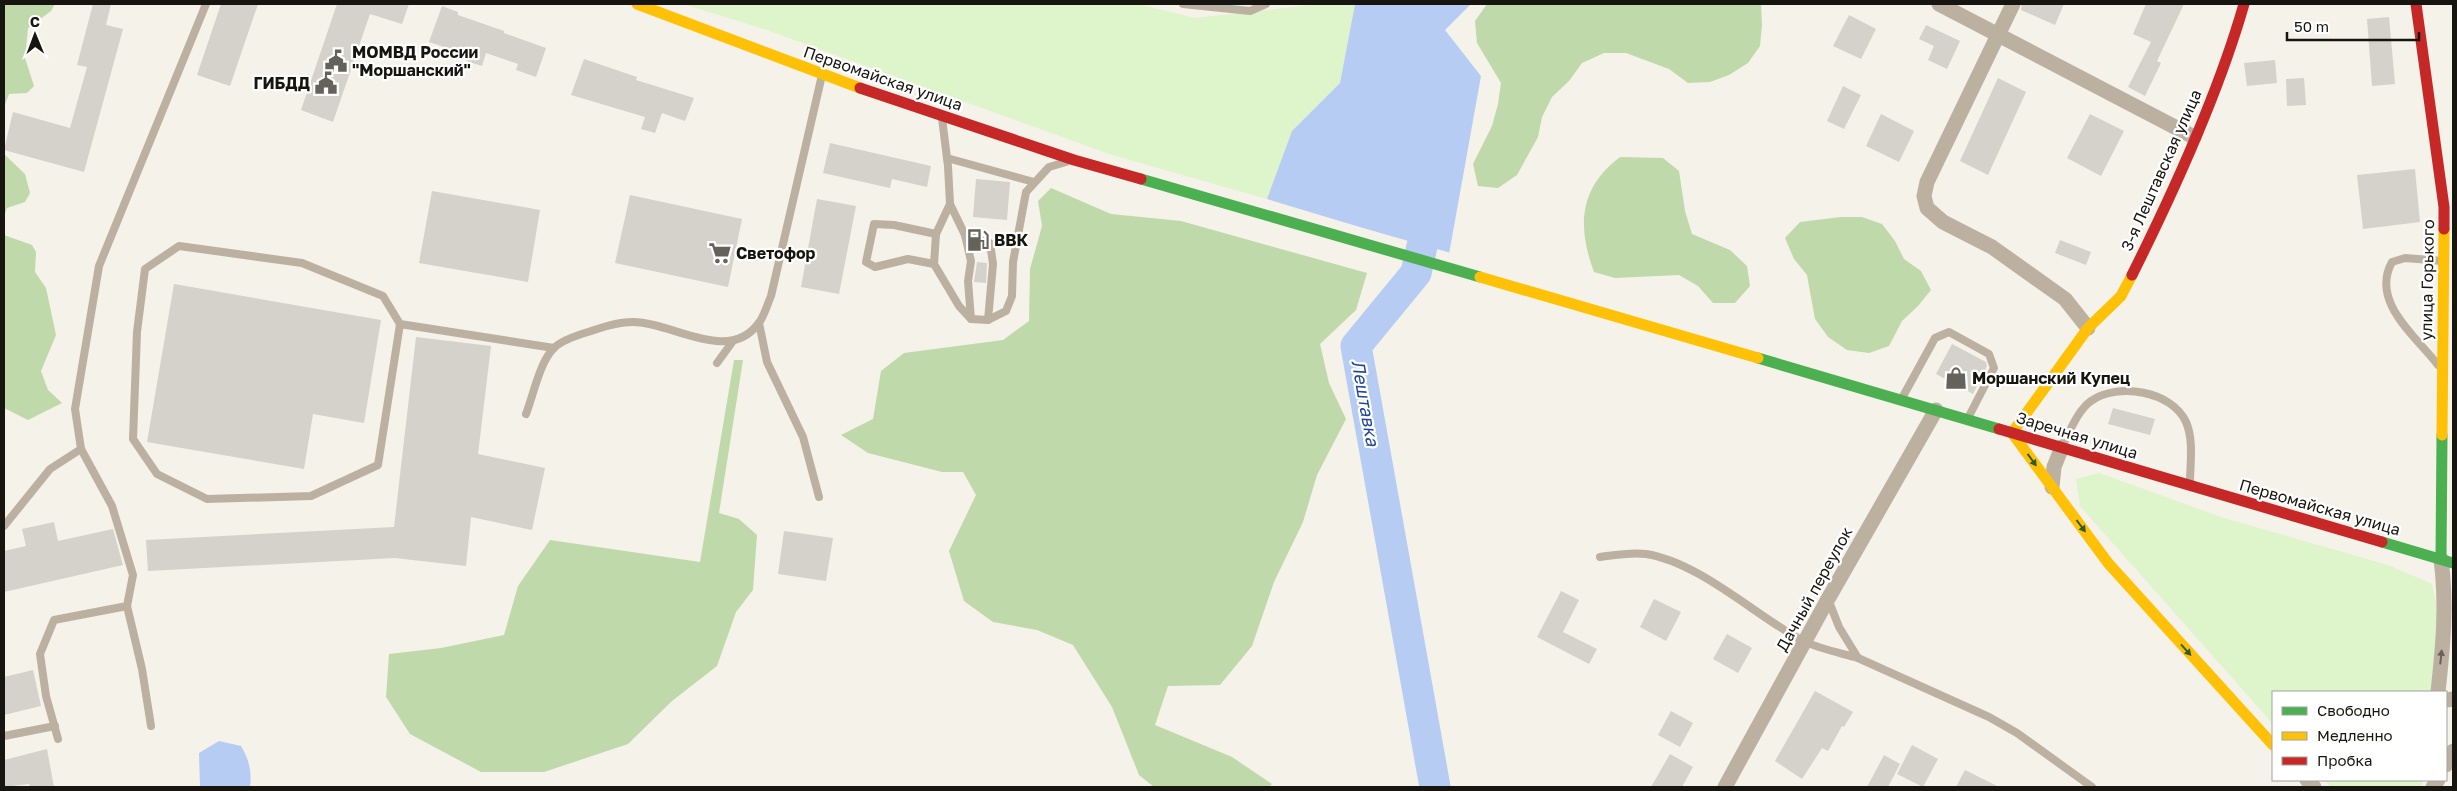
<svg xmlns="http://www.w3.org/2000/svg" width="2457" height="791" viewBox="0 0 2457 791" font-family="'Golos Text',sans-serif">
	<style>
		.green { fill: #def4ca }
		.forest { fill: #c0d9aa }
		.water { fill: #b6ccf3 }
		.pier { fill: #f4f2e9 }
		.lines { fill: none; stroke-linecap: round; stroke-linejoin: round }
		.river { stroke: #b6ccf3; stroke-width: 31 }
		.building { fill: #d4d2cb }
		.lane { stroke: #bcb0a1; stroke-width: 8 }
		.street { stroke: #bcb0a1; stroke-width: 15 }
		.fast { stroke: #4caf50; stroke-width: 11 }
		.slow { stroke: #ffc107; stroke-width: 11 }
		.jam { stroke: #c62828; stroke-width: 11 }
		.oneway { fill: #2e5a2c }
		.oneway2 { fill: #696258 }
		.labels { text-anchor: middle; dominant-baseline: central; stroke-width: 4.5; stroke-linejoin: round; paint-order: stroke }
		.poi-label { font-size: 16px; font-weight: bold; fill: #16150f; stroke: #fff; text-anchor: start }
		.street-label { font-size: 16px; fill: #16150f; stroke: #fff }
		.water-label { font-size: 18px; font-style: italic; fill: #21469c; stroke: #fff }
	</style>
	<rect width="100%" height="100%" fill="#f4f2e9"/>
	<!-- green -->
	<g class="green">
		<polygon points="683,4 1138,4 1195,18 1320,4 1355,4 1340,83 1292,131 1267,199 1112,155 764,29"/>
		<polygon points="2099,473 2224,518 2388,565 2432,584 2439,617 2432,692 2273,692 2273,724 2080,506 2076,479"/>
		<polygon points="2324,780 2423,780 2422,787 2331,787"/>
	</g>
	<!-- forest -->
	<g class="forest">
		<polygon points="4,4 55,4 51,11 28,28 25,58 34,86 27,93 9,94 4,107"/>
		<polygon points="1487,4 1761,4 1762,25 1760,46 1748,63 1729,75 1710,82 1688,83 1669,69 1626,53 1604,53 1582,63 1569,81 1552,97 1542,117 1538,137 1517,175 1498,188 1478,186 1473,164 1492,126 1498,104 1501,83 1477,43 1475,21"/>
		<polygon points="4,154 25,174 30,193 25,202 7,208 4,216"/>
		<path d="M1620,157L1663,158L1679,171L1685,211L1692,234L1730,250L1747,266L1750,286L1735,303H1713L1698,286L1679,275L1615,278L1594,272C1577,226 1579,188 1620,157Z"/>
		<polygon points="1051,188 1111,214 1181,221 1367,273 1356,310 1320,344 1329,383 1346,419 1317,475 1303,522 1274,582 1252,646 1220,685 1168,686 1155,725 1232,757 1272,784 1269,787 1154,787 1139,775 1112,707 1073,645 1037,630 993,622 964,601 949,551 976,495 963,472 942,472 868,453 841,435 873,419 881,371 904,353 1003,340 1029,321 1030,269 1042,226 1038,201"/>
		<polygon points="1841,217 1862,217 1882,224 1895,241 1904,259 1921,271 1931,290 1918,306 1902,321 1889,346 1869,353 1847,350 1828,337 1815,319 1807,275 1794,259 1785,238 1800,222"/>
		<polygon points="4,235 32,245 36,252 35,272 46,288 56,335 41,371 48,390 62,403 28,420 4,408"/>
		<polygon points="734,360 743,360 719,513 739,519 757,535 753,590 736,612 717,666 672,701 628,744 544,772 481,772 410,734 386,697 389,654 441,648 504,635 518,586 550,540 700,562"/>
	</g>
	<!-- water -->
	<g class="water">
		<polygon points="1355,4 1471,4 1445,30 1481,76 1449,254 1267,199 1292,131 1340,83"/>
		<path d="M219,741L241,746C249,759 252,772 250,787H200L199,753Z"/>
	</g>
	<!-- pier -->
	<polygon class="pier" points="1264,200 1451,253 1451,255 1448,257"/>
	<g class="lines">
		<!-- river -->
		<polyline class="river" points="1431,206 1416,273 1356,346 1435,787"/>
	</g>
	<!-- building -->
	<g class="building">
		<polygon points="93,4 111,4 106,25 123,29 84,172 4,150 13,112 70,128 87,67 77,65"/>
		<polygon points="221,4 258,4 230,86 197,75"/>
		<polygon points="337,4 409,4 402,24 370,14 333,122 301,110"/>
		<polygon points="2022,4 2064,4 2055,25 2021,10"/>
		<polygon points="2146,4 2184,4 2157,61 2161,63 2145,96 2128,87 2151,42 2133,34"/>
		<polygon points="442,6 458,12 458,15 504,31 504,33 546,48 536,77 516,70 518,64 486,53 482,66 466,61 468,55 429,42"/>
		<polygon points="1849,15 1876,29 1861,59 1833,46"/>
		<polygon points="2389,17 2395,84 2372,86 2367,19"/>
		<polygon points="1926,25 1960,41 1947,69 1928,60 1934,46 1919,39"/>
		<polygon points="584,59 637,77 636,80 694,98 685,121 662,113 655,133 641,129 645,117 571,95"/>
		<polygon points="2275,60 2277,83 2247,86 2244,63"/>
		<polygon points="1998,78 2026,92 1988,175 1960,161"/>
		<polygon points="2304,78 2306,105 2287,106 2286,79"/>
		<polygon points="1843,86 1861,95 1844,129 1827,121"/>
		<polygon points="1881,114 1914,131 1899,162 1866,146"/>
		<polygon points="2090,114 2124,131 2101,176 2067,158"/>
		<polygon points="830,143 931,166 927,187 892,179 890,188 823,173"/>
		<polygon points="2415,169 2420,222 2363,229 2357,175"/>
		<polygon points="976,179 1010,182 1007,220 973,217"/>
		<polygon points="432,191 540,210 528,282 419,263"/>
		<polygon points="630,195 742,219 728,287 615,263"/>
		<polygon points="817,199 856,206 839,294 801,287"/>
		<polygon points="2060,240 2091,252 2086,265 2055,253"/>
		<polygon points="977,262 987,263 986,283 974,282"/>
		<polygon points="174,284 381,320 364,423 313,414 304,469 147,442"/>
		<polygon points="416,337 491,346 478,454 545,468 532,530 471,517 466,566 395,558 148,571 146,540 394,527"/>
		<polygon points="1952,344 1986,362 1987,366 1973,394 1936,374"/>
		<polygon points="2113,408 2155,419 2150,435 2108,424"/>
		<polygon points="54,522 58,541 113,529 123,565 4,592 4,551 26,546 22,529"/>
		<polygon points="784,531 833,538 826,581 778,574"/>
		<polygon points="1561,591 1579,600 1563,632 1597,649 1589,664 1537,637"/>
		<polygon points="1654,599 1681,612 1666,641 1640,627"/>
		<polygon points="1727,634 1752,648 1738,673 1713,659"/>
		<polygon points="33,670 41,706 4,715 4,677"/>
		<polygon points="1815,691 1853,712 1844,727 1842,726 1828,751 1822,748 1802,779 1775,761"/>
		<polygon points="1671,711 1693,723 1680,747 1658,735"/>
		<polygon points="1912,745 1938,759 1923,787 1897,774"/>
		<polygon points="47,749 54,787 30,787 29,784 4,787 4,760"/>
		<polygon points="1670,754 1693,767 1682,787 1651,787"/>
		<polygon points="1884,755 1900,764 1888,787 1867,787"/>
		<polygon points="1965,770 1999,787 1956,787"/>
	</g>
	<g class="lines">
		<!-- lane -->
		<g class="lane">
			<polyline points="1183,4 1250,11 1266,4"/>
			<polyline points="942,118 948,166 950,204 936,234 894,225 874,224 866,262 875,267 908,259 934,264 959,306 971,319 988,320 1006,311 1012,296 1013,262 1026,192 1049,167 1066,162"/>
			<polyline points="947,158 1034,182"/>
			<polyline points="950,204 965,235 971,261 968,281 971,319"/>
			<polyline points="965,235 990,243 993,264 988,320"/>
			<polyline points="934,264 936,234"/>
			<polyline points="759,323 767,362 803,437 819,497"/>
			<polyline points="400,324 378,465 311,496 207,499 157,474 133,439 137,332 145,269 179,246 302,263 383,296 400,324 554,348"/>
			<polyline points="717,363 733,341"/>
			<path d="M2438,365C2416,336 2370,302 2392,262L2405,258L2443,261"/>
			<polyline points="1901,400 1935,338 1949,332 1989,354 1994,368 1968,418"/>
			<path d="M526,414C533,396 540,361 554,348C562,340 578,335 588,332C603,327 618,322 633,322C672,322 728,364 758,324C764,317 767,305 771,296L822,75"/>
			<path d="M2062,446C2070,432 2077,411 2091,401C2118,382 2172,391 2186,422C2194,440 2190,464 2190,483"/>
			<polyline points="4,526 50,469 81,449 75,409 99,266 206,4"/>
			<path d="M1600,557C1615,555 1631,552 1646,554C1699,562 1756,616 1803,641C1820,649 1841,653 1858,658L1839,627L1828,599"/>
			<polyline points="127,606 142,669 151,726"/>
			<polyline points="1858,658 1989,717 2017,733 2092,787"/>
			<polyline points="4,736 55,726"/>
			<polyline points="58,739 46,696 40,654 54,620 127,606 133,575 112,506 81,449"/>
		</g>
		<!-- street -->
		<g class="street">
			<polyline points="1939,4 2194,137"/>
			<polyline points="2013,4 1927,182 1924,196 1927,208 1943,222 1992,247 2065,299 2088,328"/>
			<polyline points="2052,487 2054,467 2062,447"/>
			<path d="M2438,692C2443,646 2447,606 2441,559"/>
			<polyline points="2446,700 2453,699"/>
			<polyline points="2446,765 2453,751"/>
			<polyline points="2307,780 2314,787"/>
			<polyline points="1725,787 1828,599 1936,410"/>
			<polyline points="2433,787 2438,780"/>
		</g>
		<!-- fast -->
		<g class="fast">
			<polyline points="1141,179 1480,277"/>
			<polyline points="1758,358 1999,429"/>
			<polyline points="2382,542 2453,563"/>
			<polyline points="2441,559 2442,435"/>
		</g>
		<!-- slow -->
		<g class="slow">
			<polyline points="637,4 860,88"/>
			<polyline points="1480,277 1758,358"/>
			<polyline points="2012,433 2088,328 2121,296 2132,275"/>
			<polyline points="2012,433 2108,563 2273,745"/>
			<polyline points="2442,435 2444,229"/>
		</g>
		<!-- jam -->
		<g class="jam">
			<polyline points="2416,4 2444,207 2444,229"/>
			<polyline points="860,88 1074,160 1141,179"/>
			<path d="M2132,275C2174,191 2218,95 2244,4"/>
			<polyline points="1999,429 2382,542"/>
		</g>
	</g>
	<!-- one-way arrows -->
	<defs><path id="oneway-solid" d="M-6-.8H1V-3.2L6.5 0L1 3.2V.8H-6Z" transform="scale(1.25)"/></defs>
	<g class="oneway">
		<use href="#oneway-solid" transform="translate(2032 460) rotate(54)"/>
		<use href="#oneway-solid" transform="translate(2081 526) rotate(53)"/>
		<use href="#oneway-solid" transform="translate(2186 650) rotate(48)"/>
	</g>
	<use class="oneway2" href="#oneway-solid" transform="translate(2441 657) rotate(-84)"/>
	<!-- icons -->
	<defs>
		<symbol id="civic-bare" viewBox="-9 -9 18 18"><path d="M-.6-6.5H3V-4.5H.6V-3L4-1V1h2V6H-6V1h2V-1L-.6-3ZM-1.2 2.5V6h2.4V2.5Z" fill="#64625b" stroke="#fff" stroke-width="2.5" paint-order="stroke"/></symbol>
		<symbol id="fuel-bare" viewBox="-9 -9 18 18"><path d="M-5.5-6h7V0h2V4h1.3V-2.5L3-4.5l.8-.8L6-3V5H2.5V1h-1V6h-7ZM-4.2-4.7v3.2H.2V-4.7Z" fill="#64625b" stroke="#fff" stroke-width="2.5" paint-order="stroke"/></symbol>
		<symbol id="supermarket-bare" viewBox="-9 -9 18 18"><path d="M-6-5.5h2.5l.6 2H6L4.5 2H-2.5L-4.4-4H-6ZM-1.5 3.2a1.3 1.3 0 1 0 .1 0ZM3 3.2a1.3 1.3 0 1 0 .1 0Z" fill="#64625b" stroke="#fff" stroke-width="2.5" paint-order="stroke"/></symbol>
		<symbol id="shop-bare" viewBox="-9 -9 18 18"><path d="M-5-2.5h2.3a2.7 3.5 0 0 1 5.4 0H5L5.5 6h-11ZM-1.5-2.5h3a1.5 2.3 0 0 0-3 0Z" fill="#64625b" stroke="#fff" stroke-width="2.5" paint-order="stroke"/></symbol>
	</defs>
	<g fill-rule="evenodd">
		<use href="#civic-bare" x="320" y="45" width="32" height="32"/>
		<use href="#civic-bare" x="310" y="67" width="32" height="32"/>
		<use href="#fuel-bare" x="962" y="224" width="32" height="32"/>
		<use href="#supermarket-bare" x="704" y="237" width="32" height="32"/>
		<use href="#shop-bare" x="1940" y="362" width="32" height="32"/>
	</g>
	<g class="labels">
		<!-- poi labels -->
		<g class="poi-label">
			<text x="352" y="52">МОМВД России<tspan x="352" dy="18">"Моршанский"</tspan></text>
			<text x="310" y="83" text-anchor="end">ГИБДД</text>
			<text x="994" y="240">ВВК</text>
			<text x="736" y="253">Светофор</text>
			<text x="1972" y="378">Моршанский Купец</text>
		</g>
		<!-- street labels -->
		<g class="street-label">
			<text transform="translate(883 78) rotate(19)">Первомайская улица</text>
			<text transform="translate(2161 170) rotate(-66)">3-я Лештавская улица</text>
			<text transform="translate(2427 280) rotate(-89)">улица Горького</text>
			<text transform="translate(2077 435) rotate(17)">Заречная улица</text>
			<text transform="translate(2320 507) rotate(16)">Первомайская улица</text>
			<text transform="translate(1814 589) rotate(-61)">Дачный переулок</text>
		</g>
		<!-- water labels -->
		<g class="water-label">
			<text transform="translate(1366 403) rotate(80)">Лештавка</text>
		</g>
	</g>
	<!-- border -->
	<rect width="2457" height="791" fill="none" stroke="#16150f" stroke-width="10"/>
	<!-- legend -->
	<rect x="2272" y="691" width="175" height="90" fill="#ffffff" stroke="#a2a19f"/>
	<rect x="2282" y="707" width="25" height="8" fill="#4caf50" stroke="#a2a19f"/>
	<text x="2317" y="716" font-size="15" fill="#16150f">Свободно</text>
	<rect x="2282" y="732" width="25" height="8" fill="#ffc107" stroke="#a2a19f"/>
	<text x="2317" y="741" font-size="15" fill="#16150f">Медленно</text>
	<rect x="2282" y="757" width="25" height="8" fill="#c62828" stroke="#a2a19f"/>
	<text x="2317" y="766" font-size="15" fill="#16150f">Пробка</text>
	<!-- north arrow -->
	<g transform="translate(35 35) rotate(359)" stroke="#ffffff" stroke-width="4" paint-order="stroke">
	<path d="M0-4L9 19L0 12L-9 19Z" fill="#16150f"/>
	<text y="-8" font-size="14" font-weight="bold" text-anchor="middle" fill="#16150f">С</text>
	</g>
	<!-- scale -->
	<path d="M2287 32v8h132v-8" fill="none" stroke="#16150f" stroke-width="2.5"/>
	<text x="2294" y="32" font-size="15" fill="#16150f" stroke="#ffffff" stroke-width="4" paint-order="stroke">50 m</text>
</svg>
